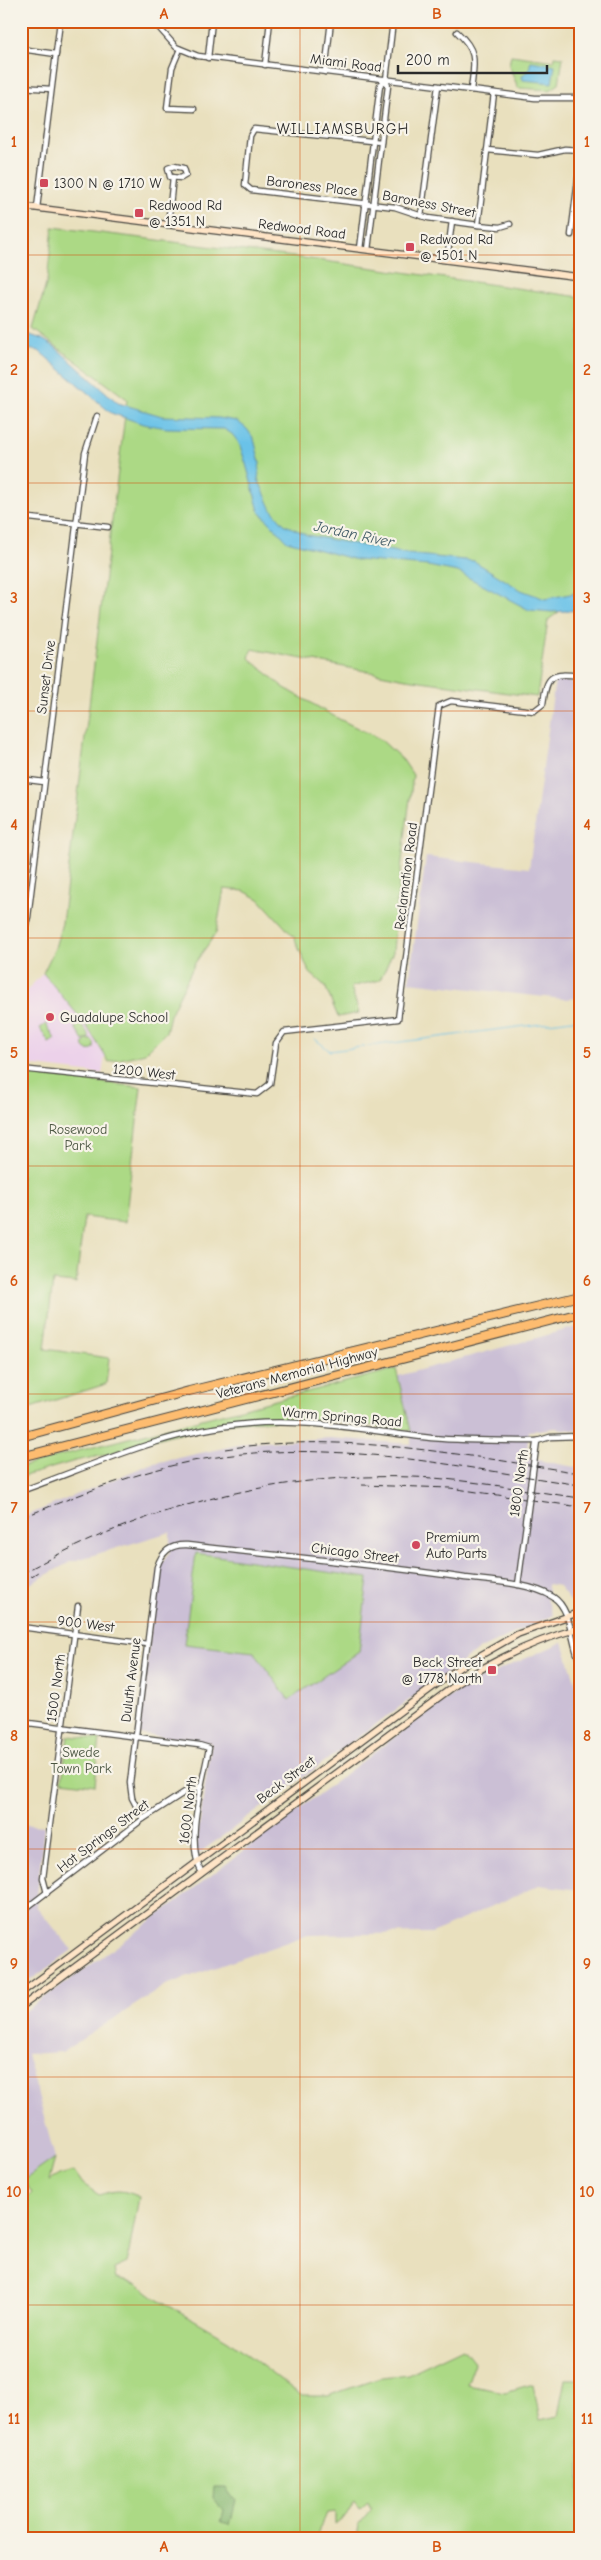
<svg xmlns="http://www.w3.org/2000/svg" width="601" height="2560" viewBox="0 0 601 2560" font-family="'Comic Neue',sans-serif">
	<style>
		.built { fill: #ecd1ea }
		.industrial { fill: #cbbfd5; fill-rule: evenodd }
		.green { fill: #acd985; stroke: #6c8258 }
		.forest { fill: #89b972; stroke: #5a724e }
		.water { fill: #6bc2e8; stroke: #4b768a }
		.lines { fill: none; stroke-linecap: round; stroke-linejoin: round }
		.stream { stroke: #6bc2e8; stroke-width: 1 }
		.street-casing { stroke: #484641; stroke-width: 7 }
		.secondary-casing { stroke: #484641; stroke-width: 8 }
		.highway-casing { stroke: #484641; stroke-width: 10 }
		.street { stroke: #fff; stroke-width: 4.5 }
		.secondary { stroke: #fee4c6; stroke-width: 5.5 }
		.highway { stroke: #fdbc70; stroke-width: 8 }
		.rail { stroke: #2b2b2b; stroke-width: 1; stroke-dasharray: 8 4; stroke-linecap: butt }
		.grid { fill: none; stroke: #d5540f; stroke-width: 1; stroke-opacity: 0.55 }
		.poi-dot { fill: #d1495b; stroke: #f7f3e8; stroke-width: 2 }
		.labels { text-anchor: middle; dominant-baseline: central; stroke-width: 4.5; stroke-linejoin: round; paint-order: stroke }
		.street-label { font-size: 14px; fill: #2b2b2b; stroke: #f7f3e8 }
		.poi-label { font-size: 14px; fill: #2b2b2b; stroke: #f7f3e8; text-anchor: start }
		.park-label { font-size: 14px; fill: #4b5642; stroke: #f7f3e8 }
		.neighbourhood-label { font-size: 15px; letter-spacing: 1px; fill: #2b2b2b; stroke: #f7f3e8 }
		.water-label { font-size: 15px; font-style: italic; fill: #3e5864; stroke: #f7f3e8 }
		.neatline { fill: none; stroke: #d5540f; stroke-width: 2 }
		.grid-label { font-size: 16px; text-anchor: middle; font-weight: bold; fill: #d5540f }
	</style>
	<rect width="100%" height="100%" fill="#f7f3e8"/>
	<filter id="ink" filterUnits="userSpaceOnUse"><feTurbulence type="fractalNoise" baseFrequency=".02" numOctaves="2"/><feDisplacementMap in="SourceGraphic" scale="10" xChannelSelector="R" yChannelSelector="G"/><feConvolveMatrix kernelMatrix="1 2 1 2 8 2 1 2 1" color-interpolation-filters="sRGB"/></filter>
	<filter id="wash" filterUnits="userSpaceOnUse"><feTurbulence type="fractalNoise" baseFrequency=".0096" numOctaves="4" result="noise"/><feDisplacementMap in="SourceGraphic" scale="20" xChannelSelector="R" yChannelSelector="G"/><feGaussianBlur stdDeviation="1.12" result="paint"/><feColorMatrix in="noise" values="0 0 0 0 0 0 0 0 0 0 0 0 0 0 0 0 0 1.4 0 .05"/><feComposite in="paint" operator="in"/></filter>
	<g filter="url(#wash)">
		<rect width="100%" height="100%" fill="#e9e0be"/>
		<!-- built -->
		<polygon class="built" points="43,973 86,1025 105,1056 102,1074 21,1064 21,997"/>
		<!-- industrial -->
		<g class="industrial">
			<polygon points="555,680 580,683 580,998 563,999 409,982 426,857 529,868"/>
			<path d="M580,1326V1431L555,1428L529,1431L526,1458L580,1468V1602L570,1601L559,1586L548,1584L547,1599L553,1615L478,1650L195,1856L211,1743L138,1734L158,1569L170,1552V1532L70,1562L21,1589V1518L150,1464L247,1443L330,1438L411,1444V1431L398,1376ZM254,1652H359L289,1699Z"/>
			<polygon points="563,1642 580,1697 580,1890 539,1885 432,1933 307,1935 166,1985 62,2052 27,2054 55,2158 21,2183 21,2014 116,1947 433,1708 472,1682"/>
			<polygon points="21,1824 44,1826 36,1906 72,1950 21,1987"/>
		</g>
		<!-- green -->
		<g class="green">
			<polygon points="511,55 554,61 555,56 563,57 559,84 550,90 518,88 509,65"/>
			<polygon points="53,227 310,259 580,297 580,596 548,620 537,697 406,679 252,649 249,658 283,687 339,719 380,739 403,760 413,775 397,900 393,952 380,980 351,987 359,1013 338,1017 325,986 309,972 294,937 259,899 244,891 224,889 216,933 195,963 170,1015 166,1032 145,1053 109,1062 86,1025 43,973 55,948 62,923 127,399 33,329 47,281"/>
			<polygon points="81,1023 90,1037 83,1041 75,1027"/>
			<polygon points="46,1024 55,1039 49,1043 40,1028"/>
			<circle cx="89" cy="1045" r="5.5"/>
			<polygon points="21,1073 141,1087 125,1222 84,1217 76,1283 53,1281 45,1349 109,1358 106,1384 21,1411"/>
			<polygon points="396,1369 411,1431 322,1419 238,1422 170,1435 105,1455 75,1461 21,1477 21,1467 55,1457"/>
			<polygon points="196,1553 368,1578 359,1652 289,1700 254,1652 184,1644"/>
			<polygon points="68,1736 100,1739 95,1785 62,1781"/>
			<path d="M55,2158L49,2181L59,2175L74,2171L83,2184L99,2195C115,2190 123,2189 139,2197L127,2263L114,2269L116,2279L138,2284L159,2300L228,2340L302,2396H327L383,2377L408,2374L463,2348L475,2363L467,2385L505,2392L533,2384L540,2420L558,2416L565,2379H580V2539H356L358,2526L371,2510L368,2502L360,2509L355,2500L345,2517L335,2525V2512L327,2513L316,2539H21V2204L32,2193L24,2180Z"/>
		</g>
		<!-- forest -->
		<polygon class="forest" points="214,2487 226,2487 236,2501 230,2525 221,2523 224,2510 213,2498"/>
		<!-- water -->
		<g class="water">
			<polygon points="531,61 555,65 552,83 523,80 522,76 529,69"/>
			<polygon points="21,332 42,339 55,347 118,403 162,416 219,418 237,421 247,429 254,439 260,463 258,479 272,510 284,524 307,535 408,554 474,561 521,590 545,599 580,592 580,610 552,612 529,610 458,572 428,566 356,560 287,541 259,511 246,464 239,443 232,434 224,429 167,428 143,424 111,413 39,351 21,348"/>
		</g>
		<g class="lines">
			<!-- stream -->
			<polyline class="stream" points="315,1039 330,1051 580,1019"/>
		</g>
	</g>
	<g filter="url(#ink)">
		<g class="lines">
			<defs>
				<g id="street">
					<polyline points="153,21 176,47 198,56 535,98 580,98"/>
					<path d="M457,32C479,52 474,63 471,90"/>
					<polyline points="21,49 56,54"/>
					<polyline points="180,49 172,68 167,108 194,109"/>
					<polyline points="208,58 212,21"/>
					<polyline points="265,65 270,21"/>
					<polyline points="325,72 331,21"/>
					<polyline points="21,87 51,89"/>
					<polyline points="381,142 254,129 250,136 245,185 251,190 395,207 428,218 478,225 500,227 510,224"/>
					<polyline points="487,150 538,155 565,149 580,150"/>
					<polygon points="174,166 184,168 186,175 181,178 170,177 168,168"/>
					<polyline points="37,208 60,21"/>
					<polyline points="421,216 438,86"/>
					<polyline points="168,225 173,177"/>
					<polyline points="478,225 494,93"/>
					<polyline points="571,235 580,164"/>
					<polyline points="360,249 380,85 386,80"/>
					<polyline points="368,250 388,86 386,80 393,21"/>
					<polyline points="447,260 452,221"/>
					<polyline points="21,398 21,411"/>
					<polyline points="21,517 108,527"/>
					<polyline points="21,779 44,782"/>
					<polyline points="21,942 28,917 85,453 97,416"/>
					<path d="M21,1069L257,1094L270,1084L276,1043L284,1032L398,1019L439,706L451,701L534,711L543,704C547,674 551,673 580,676"/>
					<path d="M21,1491C94,1465 168,1430 246,1424C308,1418 369,1431 431,1438C466,1441 502,1441 537,1441L550,1437L580,1436"/>
					<polyline points="525,1522 536,1444"/>
					<polyline points="518,1585 537,1441"/>
					<polyline points="21,1627 147,1644"/>
					<path d="M21,1722L199,1745L209,1748C203,1782 184,1842 202,1873"/>
					<path d="M143,1819L132,1798L130,1783L157,1567C162,1552 170,1544 187,1545C279,1556 372,1564 465,1578C490,1581 531,1583 553,1597C572,1609 571,1643 580,1662"/>
					<polyline points="47,1893 43,1878 78,1606"/>
					<polyline points="21,1912 143,1819 188,1790 202,1786"/>
				</g>
				<g id="secondary">
					<polyline points="21,206 580,277"/>
					<polyline points="21,1993 460,1667 518,1634 580,1612"/>
					<path d="M21,2007L457,1684C495,1659 536,1640 580,1628"/>
				</g>
				<g id="highway">
					<polyline points="21,1437 189,1391 580,1296"/>
					<polyline points="21,1457 580,1313"/>
				</g>
			</defs>
			<!-- street casing -->
			<use href="#street" class="street-casing"/>
			<!-- secondary casing -->
			<use href="#secondary" class="secondary-casing"/>
			<!-- highway casing -->
			<use href="#highway" class="highway-casing"/>
			<!-- street -->
			<use href="#street" class="street"/>
			<!-- secondary -->
			<use href="#secondary" class="secondary"/>
			<!-- highway -->
			<use href="#highway" class="highway"/>
			<!-- rail -->
			<g class="rail">
				<path d="M225,1449C344,1431 462,1455 580,1473"/>
				<polyline points="362,1485 450,1488 580,1507"/>
				<path d="M21,1518C78,1495 133,1473 193,1461C322,1436 452,1466 580,1485"/>
				<path d="M21,1574C146,1504 290,1469 433,1478C482,1482 531,1491 580,1498"/>
				<polyline points="21,1583 41,1570"/>
			</g>
		</g>
	</g>
	<!-- grid -->
	<path class="grid" d="M300,21V2539M21,255H580M21,483H580M21,711H580M21,938H580M21,1166H580M21,1394H580M21,1622H580M21,1849H580M21,2077H580M21,2305H580"/>
	<!-- markers -->
	<g class="poi-dot">
		<rect x="39" y="178" width="10" height="10" rx="2.5"/>
		<rect x="134" y="208" width="10" height="10" rx="2.5"/>
		<rect x="405" y="242" width="10" height="10" rx="2.5"/>
		<circle cx="50" cy="1017" r="5"/>
		<circle cx="416" cy="1545" r="5"/>
		<rect x="487" y="1665" width="10" height="10" rx="2.5"/>
	</g>
	<g class="labels">
		<!-- street labels -->
		<g class="street-label">
			<text transform="translate(346 63) rotate(7)">Miami Road</text>
			<text transform="translate(312 186) rotate(7)">Baroness Place</text>
			<text transform="translate(429 204) rotate(11)">Baroness Street</text>
			<text transform="translate(302 229) rotate(7)">Redwood Road</text>
			<text transform="translate(46 677) rotate(-83)">Sunset Drive</text>
			<text transform="translate(406 876) rotate(-83)">Reclamation Road</text>
			<text transform="translate(144 1072) rotate(6)">1200 West</text>
			<text transform="translate(297 1373) rotate(-15)">Veterans Memorial Highway</text>
			<text transform="translate(342 1417) rotate(5)">Warm Springs Road</text>
			<text transform="translate(519 1483) rotate(-82)">1800 North</text>
			<text transform="translate(355 1553) rotate(7)">Chicago Street</text>
			<text transform="translate(86 1624) rotate(7)">900 West</text>
			<text transform="translate(131 1680) rotate(-83)">Duluth Avenue</text>
			<text transform="translate(56 1688) rotate(-82)">1500 North</text>
			<text transform="translate(286 1780) rotate(-37)">Beck Street</text>
			<text transform="translate(188 1810) rotate(-83)">1600 North</text>
			<text transform="translate(103 1836) rotate(-37)">Hot Springs Street</text>
		</g>
		<!-- poi labels -->
		<g class="poi-label">
			<text x="54" y="183">1300 N @ 1710 W</text>
			<text x="149" y="205">Redwood Rd<tspan x="149" dy="16">@ 1351 N</tspan></text>
			<text x="420" y="239">Redwood Rd<tspan x="420" dy="16">@ 1501 N</tspan></text>
			<text x="60" y="1017">Guadalupe School</text>
			<text x="426" y="1537">Premium<tspan x="426" dy="16">Auto Parts</tspan></text>
			<text x="482" y="1662" text-anchor="end">Beck Street<tspan x="482" dy="16">@ 1778 North</tspan></text>
		</g>
		<!-- park labels -->
		<g class="park-label">
			<text x="78" y="1129">Rosewood<tspan x="78" dy="16">Park</tspan></text>
			<text x="81" y="1752">Swede<tspan x="81" dy="16">Town Park</tspan></text>
		</g>
		<!-- neighbourhood labels -->
		<g class="neighbourhood-label">
			<text x="343" y="129">WILLIAMSBURGH</text>
		</g>
		<!-- water labels -->
		<g class="water-label">
			<text transform="translate(354 534) rotate(12)">Jordan River</text>
		</g>
	</g>
	<!-- margin -->
	<rect width="601" height="2560" fill="none" stroke="#f7f3e8" stroke-width="55"/>
	<!-- scale -->
	<path d="M398 65v8h149v-8" fill="none" stroke="#2b2b2b" stroke-width="2.5"/>
	<text x="406" y="65" font-size="15" fill="#2b2b2b" stroke="#f7f3e8" stroke-width="4" paint-order="stroke">200 m</text>
	<rect x="28" y="28" width="546" height="2504" class="neatline"/>
	<g class="grid-label">
		<text x="164" y="19">A</text>
		<text x="437" y="19">B</text>
		<text x="14" y="147">1</text>
		<text x="587" y="147">1</text>
		<text x="14" y="375">2</text>
		<text x="587" y="375">2</text>
		<text x="14" y="603">3</text>
		<text x="587" y="603">3</text>
		<text x="14" y="830">4</text>
		<text x="587" y="830">4</text>
		<text x="14" y="1058">5</text>
		<text x="587" y="1058">5</text>
		<text x="14" y="1286">6</text>
		<text x="587" y="1286">6</text>
		<text x="14" y="1513">7</text>
		<text x="587" y="1513">7</text>
		<text x="14" y="1741">8</text>
		<text x="587" y="1741">8</text>
		<text x="14" y="1969">9</text>
		<text x="587" y="1969">9</text>
		<text x="14" y="2197">10</text>
		<text x="587" y="2197">10</text>
		<text x="14" y="2424">11</text>
		<text x="587" y="2424">11</text>
		<text x="164" y="2552">A</text>
		<text x="437" y="2552">B</text>
	</g>
</svg>
